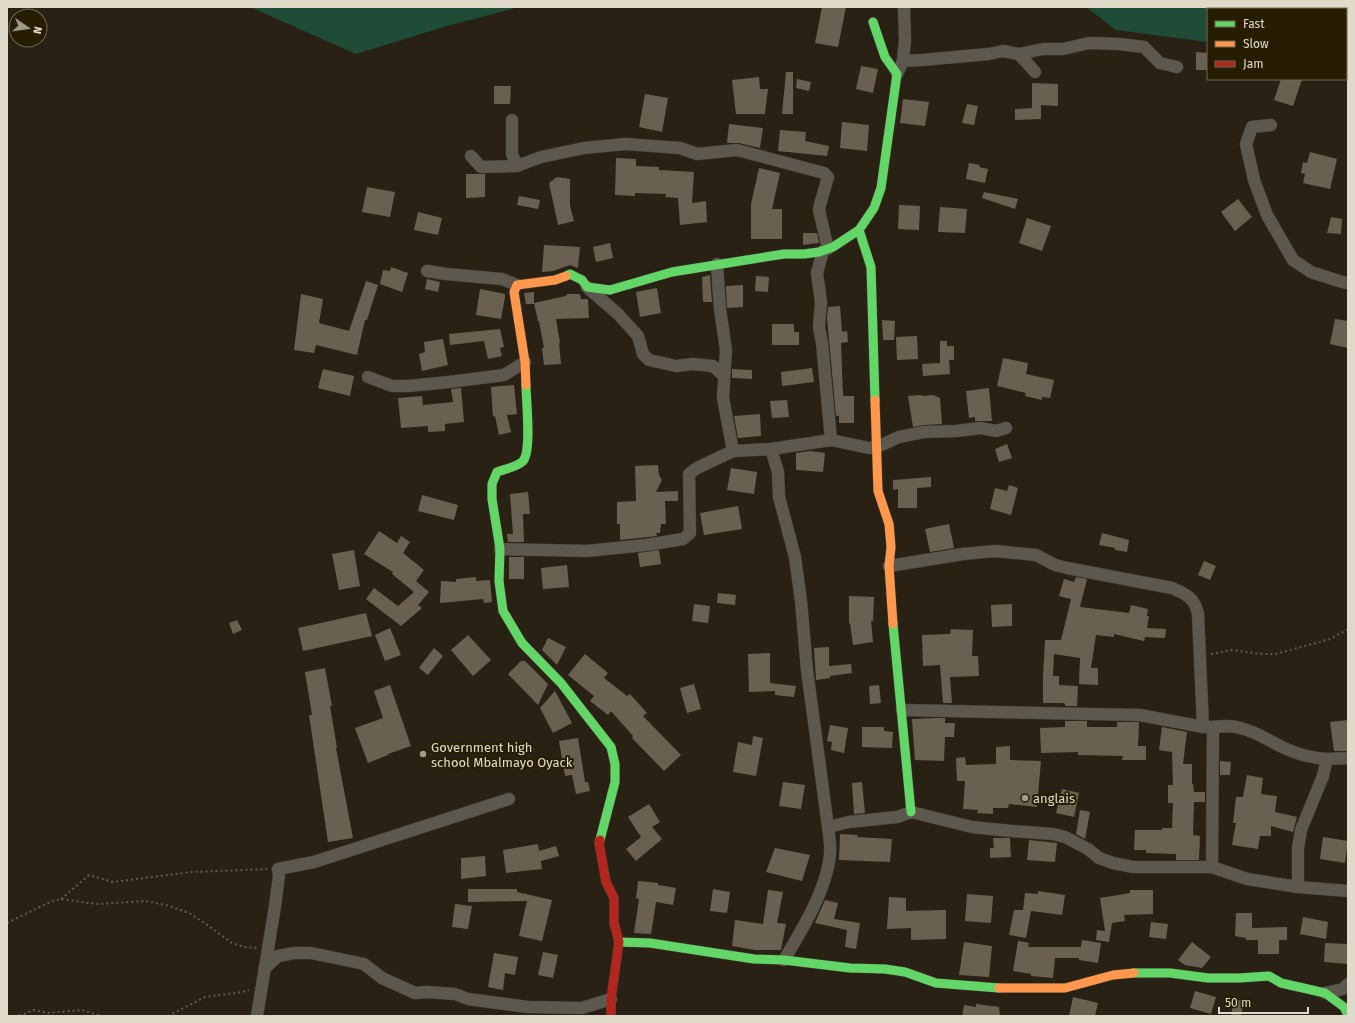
<svg xmlns="http://www.w3.org/2000/svg" width="1355" height="1023" viewBox="0 0 1355 1023" font-family="'Fira Sans',sans-serif">
	<style>
		.green { fill: #1f4c37 }
		.building { fill: #6a6052 }
		.lines { fill: none; stroke-linecap: round; stroke-linejoin: round }
		.street-casing { stroke: #423d33; stroke-width: 13 }
		.fast-casing { stroke: #423d33; stroke-width: 10 }
		.slow-casing { stroke: #423d33; stroke-width: 10 }
		.jam-casing { stroke: #423d33; stroke-width: 10 }
		.path { stroke: #5f5950; stroke-width: 2; stroke-dasharray: 2 3; stroke-linecap: butt }
		.street { stroke: #5c584e; stroke-width: 12 }
		.fast { stroke: #63d668; stroke-width: 9 }
		.slow { stroke: #ff974d; stroke-width: 9 }
		.jam { stroke: #b3261e; stroke-width: 9 }
		.poi-dot { fill: #a09a8a; stroke: #271d03; stroke-width: 1.5 }
		.labels { text-anchor: middle; dominant-baseline: central; stroke-width: 4; stroke-linejoin: round; paint-order: stroke }
		.poi-label { font-size: 13px; fill: #e0daca; stroke: #271d03; text-anchor: start }
	</style>
	<rect width="100%" height="100%" fill="#292214"/>
	<!-- green -->
	<g class="green">
		<polygon points="250,7 519,7 447,26 356,54"/>
		<polygon points="1086,7 1348,7 1348,60 1346,59 1346,9 1208,9 1208,42 1116,30"/>
	</g>
	<!-- building -->
	<g class="building">
		<polygon points="822,7 846,7 838,47 815,43"/>
		<polygon points="1196,52 1208,53 1208,70 1196,70"/>
		<polygon points="861,66 878,69 873,93 856,89"/>
		<polygon points="786,72 793,72 793,114 782,114"/>
		<polygon points="759,77 760,89 768,89 765,114 736,114 732,80"/>
		<polygon points="797,79 811,82 809,91 796,88"/>
		<polygon points="1281,79 1302,79 1293,106 1274,100"/>
		<polygon points="1032,83 1058,84 1058,106 1041,105 1041,119 1015,120 1015,109 1032,108"/>
		<polygon points="494,86 511,86 510,104 494,104"/>
		<polygon points="645,94 668,98 662,132 639,127"/>
		<polygon points="903,99 929,102 925,126 900,123"/>
		<polygon points="967,104 978,106 974,125 962,123"/>
		<polygon points="842,122 869,125 867,151 840,148"/>
		<polygon points="729,124 763,128 760,148 739,143 727,143"/>
		<polygon points="780,130 806,132 805,141 829,146 827,156 778,151"/>
		<polygon points="1310,152 1337,159 1330,189 1303,183 1305,174 1301,173 1303,162 1307,163"/>
		<polygon points="616,158 636,159 636,166 659,167 659,170 694,172 692,203 706,201 707,222 680,225 678,198 665,197 666,194 635,193 635,196 615,195"/>
		<polygon points="969,163 980,165 979,167 988,169 985,183 966,179"/>
		<polygon points="759,168 780,173 772,209 782,209 782,239 751,239 751,204"/>
		<polygon points="466,174 485,174 485,197 466,198"/>
		<polygon points="557,177 570,179 570,206 574,221 558,225 549,183"/>
		<polygon points="367,187 395,192 390,217 362,212"/>
		<polygon points="984,192 1018,199 1015,209 982,198"/>
		<polygon points="519,196 540,200 538,209 517,205"/>
		<polygon points="1238,199 1252,217 1235,231 1221,212"/>
		<polygon points="899,205 920,206 919,230 898,229"/>
		<polygon points="940,207 967,209 965,233 938,232"/>
		<polygon points="418,212 442,218 438,235 414,230"/>
		<polygon points="1331,217 1342,219 1341,234 1327,233"/>
		<polygon points="1027,218 1051,226 1042,251 1019,243"/>
		<polygon points="803,233 817,233 819,243 803,245"/>
		<polygon points="610,243 613,258 596,262 593,247"/>
		<polygon points="544,245 580,247 578,268 570,265 553,271 542,272"/>
		<polygon points="391,267 408,273 402,292 380,284 383,270 390,271"/>
		<polygon points="710,275 712,302 703,302 702,277"/>
		<polygon points="756,276 769,277 768,292 755,291"/>
		<polygon points="427,279 440,282 438,292 425,289"/>
		<polygon points="366,281 378,285 367,320 365,320 357,355 316,345 314,353 294,350 301,294 323,299 319,323 349,331"/>
		<polygon points="743,285 743,307 727,308 726,286"/>
		<polygon points="657,288 661,313 640,317 636,292"/>
		<polygon points="480,289 505,294 505,297 501,319 476,315"/>
		<polygon points="534,292 534,304 526,304 524,293"/>
		<polygon points="567,294 580,294 581,299 588,299 589,318 556,319 560,343 559,343 561,364 544,365 542,348 544,348 539,321 538,321 534,303 566,296"/>
		<polygon points="840,306 842,332 847,331 848,342 841,343 843,396 854,396 854,423 839,423 839,416 836,416 827,318 828,307"/>
		<polygon points="1335,319 1348,321 1348,348 1330,344"/>
		<polygon points="882,320 895,321 894,340 883,340"/>
		<polygon points="772,324 794,324 794,332 799,332 799,345 772,345"/>
		<polygon points="500,329 504,347 500,348 502,356 488,359 484,341 450,345 449,334"/>
		<polygon points="917,336 918,359 897,360 896,337"/>
		<polygon points="443,339 448,365 422,371 419,354 425,352 424,342"/>
		<polygon points="940,341 947,341 947,346 954,346 954,360 949,360 950,374 923,376 922,364 940,363"/>
		<polygon points="1003,358 1028,363 1026,374 1054,380 1050,398 1042,397 1042,400 1025,396 1026,393 997,386"/>
		<polygon points="812,368 814,382 782,386 781,372"/>
		<polygon points="323,369 354,376 350,396 318,388"/>
		<polygon points="732,369 752,370 752,379 732,378"/>
		<polygon points="514,385 517,414 507,415 511,432 499,435 495,416 493,417 491,387"/>
		<polygon points="461,388 464,422 445,424 445,431 428,432 428,426 401,428 398,398 422,396 423,405 453,402 451,389"/>
		<polygon points="989,388 992,421 975,421 975,417 969,418 966,391"/>
		<polygon points="922,395 922,396 933,395 940,398 942,424 924,425 913,427 908,396"/>
		<polygon points="787,400 789,417 772,418 770,401"/>
		<polygon points="760,414 761,436 738,438 734,416"/>
		<polygon points="1007,444 1012,458 999,462 995,449"/>
		<polygon points="810,451 825,453 823,472 796,470 796,453"/>
		<polygon points="658,465 659,475 662,480 656,492 678,491 678,501 665,501 666,524 661,524 660,533 656,533 657,536 620,540 620,524 617,524 617,502 636,501 635,466"/>
		<polygon points="731,468 757,472 754,494 727,490"/>
		<polygon points="931,477 931,487 917,488 917,508 898,508 898,489 893,490 893,480"/>
		<polygon points="1009,485 1018,488 1011,515 990,509 995,488 1007,491"/>
		<polygon points="528,492 530,514 523,514 524,542 508,542 507,534 513,534 510,494"/>
		<polygon points="422,495 458,505 454,520 418,511"/>
		<polygon points="738,506 742,529 704,535 700,513"/>
		<polygon points="949,524 954,548 930,552 925,529"/>
		<polygon points="379,531 397,543 401,536 410,542 403,553 424,570 416,581 429,592 418,605 422,608 401,626 366,599 374,588 398,606 414,592 392,574 393,572 364,554"/>
		<polygon points="1102,533 1129,540 1127,552 1115,550 1115,548 1099,545"/>
		<polygon points="354,550 360,586 339,590 332,554"/>
		<polygon points="659,550 661,564 640,567 638,553"/>
		<rect x="509" y="557" width="15" height="22"/>
		<polygon points="1204,561 1216,566 1210,580 1198,575"/>
		<polygon points="567,565 569,587 543,589 541,568"/>
		<polygon points="476,577 476,581 490,580 492,602 484,603 483,599 440,603 441,581 456,582 456,579"/>
		<polygon points="1076,577 1087,579 1080,607 1129,613 1131,605 1148,609 1147,616 1149,616 1147,628 1166,629 1165,638 1145,637 1144,641 1114,634 1114,637 1096,635 1091,668 1098,668 1098,685 1079,684 1080,658 1054,654 1053,676 1059,676 1059,685 1078,686 1077,706 1065,706 1065,704 1063,703 1043,703 1043,676 1045,640 1061,640 1071,599 1059,596 1064,579 1074,582"/>
		<polygon points="718,593 736,595 735,605 717,603"/>
		<polygon points="849,596 874,597 873,621 871,621 873,642 853,645 850,623 849,624"/>
		<polygon points="694,604 710,606 708,623 692,621"/>
		<polygon points="1012,604 1012,626 992,627 991,605"/>
		<polygon points="366,613 372,636 303,651 298,628"/>
		<polygon points="237,620 242,630 233,634 229,623"/>
		<polygon points="390,628 401,655 385,661 375,635"/>
		<polygon points="951,629 973,630 972,656 978,656 979,676 950,677 952,703 943,703 940,665 923,666 922,635 950,634"/>
		<polygon points="468,635 491,660 473,676 451,650"/>
		<polygon points="548,638 566,647 557,665 542,650"/>
		<polygon points="829,647 829,666 851,664 852,673 830,676 830,678 816,680 814,648"/>
		<polygon points="434,648 443,656 428,675 419,668"/>
		<polygon points="770,653 770,683 796,686 794,697 775,695 775,691 749,692 748,654"/>
		<polygon points="585,654 608,673 604,678 627,696 630,694 647,713 643,716 681,755 664,771 632,738 633,736 611,711 608,715 590,701 594,696 568,675"/>
		<polygon points="521,661 525,661 548,684 538,705 508,674"/>
		<polygon points="325,668 332,706 330,706 337,748 336,748 353,838 328,842 309,715 312,715 305,672"/>
		<polygon points="694,684 701,709 687,713 680,688"/>
		<polygon points="390,685 411,746 388,754 388,755 368,763 355,728 383,718 374,691"/>
		<polygon points="879,685 881,703 870,704 869,686"/>
		<polygon points="555,691 572,723 553,733 540,708"/>
		<polygon points="936,718 945,718 945,723 955,723 954,737 945,737 944,761 915,760 912,719"/>
		<polygon points="1348,720 1348,751 1334,751 1330,722"/>
		<polygon points="1065,721 1087,721 1087,727 1117,727 1117,722 1139,722 1138,746 1146,746 1146,760 1122,760 1123,756 1078,755 1078,752 1041,753 1040,728 1065,727"/>
		<polygon points="830,725 848,728 844,753 831,750 832,742 827,741"/>
		<polygon points="862,727 884,727 884,731 893,732 892,748 862,747"/>
		<polygon points="1162,727 1187,732 1183,764 1192,764 1192,784 1193,784 1194,792 1205,792 1205,802 1194,802 1193,835 1200,836 1199,860 1176,860 1176,854 1146,853 1146,850 1134,850 1135,830 1162,830 1162,828 1172,828 1173,803 1168,803 1168,785 1173,785 1172,752 1159,750"/>
		<polygon points="753,736 763,738 756,776 733,772 738,742 752,745"/>
		<polygon points="578,738 585,782 588,782 590,791 576,794 572,775 565,776 559,741"/>
		<polygon points="1010,746 1010,760 1041,761 1037,807 1009,804 1008,808 993,808 993,814 977,813 978,810 963,809 965,781 957,781 956,758 965,757 966,765 996,764 996,747"/>
		<polygon points="1220,761 1231,762 1230,775 1220,775"/>
		<polygon points="1247,775 1263,778 1261,794 1277,796 1275,812 1297,817 1293,832 1271,826 1271,836 1260,836 1258,849 1232,845 1236,823 1233,823 1236,797 1243,797"/>
		<polygon points="783,782 805,785 801,809 779,806"/>
		<polygon points="862,782 865,813 854,814 852,783"/>
		<polygon points="1062,789 1079,793 1074,817 1056,813"/>
		<polygon points="649,804 660,822 652,827 662,839 636,861 626,849 641,837 628,817"/>
		<polygon points="1080,810 1090,812 1085,839 1076,834"/>
		<polygon points="840,834 858,835 857,837 892,839 890,862 839,860"/>
		<polygon points="1323,837 1348,841 1345,863 1320,859"/>
		<polygon points="993,838 1010,838 1011,857 990,858 990,848 994,848"/>
		<polygon points="1029,840 1057,843 1055,862 1027,860"/>
		<polygon points="538,844 539,851 556,846 559,856 541,861 542,869 506,873 503,850"/>
		<polygon points="775,848 810,855 802,881 766,872"/>
		<polygon points="485,856 486,876 461,879 461,858"/>
		<polygon points="638,881 658,883 658,885 676,888 673,905 656,902 651,934 634,933 639,899 636,898"/>
		<polygon points="468,889 517,889 517,892 552,900 542,941 519,936 527,901 468,902"/>
		<polygon points="713,889 730,892 727,913 710,911"/>
		<polygon points="768,890 783,892 777,923 786,924 781,950 755,950 732,946 735,920 763,924"/>
		<polygon points="1130,890 1153,890 1153,914 1124,915 1125,921 1112,923 1109,942 1096,940 1097,930 1105,931 1100,898 1130,893"/>
		<polygon points="1038,891 1065,895 1062,915 1031,911 1026,938 1009,935 1014,910 1025,910 1023,910 1025,893 1038,894"/>
		<polygon points="967,894 993,896 991,923 965,921"/>
		<polygon points="889,897 906,898 906,911 946,910 946,939 911,940 911,928 887,929"/>
		<polygon points="825,900 838,903 834,919 860,923 856,949 845,947 847,930 815,923"/>
		<polygon points="455,904 472,906 468,929 452,927"/>
		<polygon points="1236,913 1252,913 1252,928 1287,927 1287,940 1279,940 1279,954 1258,954 1258,940 1246,940 1246,938 1235,936"/>
		<polygon points="1303,917 1328,922 1326,939 1300,934"/>
		<polygon points="1151,922 1168,924 1166,939 1149,937"/>
		<polygon points="1082,940 1101,943 1098,963 1079,960 1079,958 1055,958 1053,978 1031,976 1031,974 1013,971 1018,941 1029,943 1028,947 1081,947"/>
		<polygon points="964,942 992,946 989,977 959,975"/>
		<polygon points="1192,942 1211,957 1202,968 1185,965 1178,960"/>
		<polygon points="1325,943 1348,944 1348,964 1324,962"/>
		<polygon points="543,952 558,955 553,978 538,975"/>
		<polygon points="494,953 518,957 515,975 505,973 503,990 488,987"/>
		<polygon points="1195,991 1216,997 1211,1014 1190,1008"/>
		<polygon points="1073,997 1098,1003 1095,1016 1069,1016"/>
		<polygon points="1234,999 1244,1001 1241,1016 1231,1016"/>
		<polygon points="976,1004 999,1007 1000,1016 962,1016 964,1005 976,1007"/>
	</g>
	<g class="lines">
		<defs>
			<g id="street">
				<polyline points="1019,54 1043,49 1063,49 1089,43 1119,44 1144,47 1160,63 1177,67"/>
				<polyline points="903,61 905,40 904,7"/>
				<polyline points="897,74 903,61 922,60 989,54 1003,51 1019,54 1035,72"/>
				<polyline points="512,120 512,154 517,166"/>
				<polyline points="1271,125 1252,127 1246,144 1254,180 1267,215 1293,260 1311,272 1342,282 1348,283"/>
				<polyline points="471,156 481,167 517,166 541,157 584,148 625,144 680,148 697,154 737,150 824,173 828,177 820,205 819,210 828,249"/>
				<polyline points="823,251 817,273 821,302 819,327 822,343 831,440"/>
				<polyline points="717,264 720,309 726,350 723,398 733,451"/>
				<polyline points="427,271 446,274 502,279 517,285"/>
				<polyline points="587,287 618,314 638,336 643,354 649,360 676,366 693,364 713,366 724,376"/>
				<polyline points="368,377 392,386 408,386 449,382 504,375 525,362"/>
				<path d="M771,449L778,472L779,497L795,557L801,601L807,670L828,827C829,836 831,845 830,854C827,889 802,930 784,960"/>
				<polyline points="500,549 587,551 646,545 683,539 690,533 689,474 697,468 733,451 771,449 831,440 869,448 877,447 899,437 924,432 956,431 981,428 996,431 1006,428"/>
				<path d="M889,566L963,554L995,551L1036,555L1055,565L1067,568L1172,588C1186,594 1195,598 1198,614L1203,727H1213L1212,867"/>
				<polyline points="902,710 1140,715 1203,727"/>
				<path d="M1213,727C1222,726 1231,725 1240,728C1260,732 1275,746 1294,752C1304,756 1317,758 1327,759L1323,776L1301,830L1298,848V887"/>
				<polyline points="1327,759 1348,758"/>
				<polyline points="828,827 849,822 897,817 911,812 972,827 1011,831 1053,834 1065,837 1088,849 1099,858 1113,863 1133,867 1212,867 1247,879 1298,887 1348,891"/>
				<polyline points="265,968 278,956 294,953 311,953 364,964 382,978 415,993 427,992 455,994 468,999 528,1007 582,1008 611,999"/>
				<polyline points="1325,993 1343,989 1348,984"/>
				<polyline points="257,1016 275,906 279,876 278,869 314,862 509,799"/>
			</g>
			<g id="fast">
				<polyline points="873,22 885,57 897,74 881,188 874,208 859,230 871,267 875,400"/>
				<polyline points="566,276 570,274 582,280 587,287 610,290 672,272 784,254 804,254 819,252 833,247 859,230"/>
				<path d="M526,385C526,400 532,451 523,461C517,467 505,469 497,472L492,484V499L500,549L499,581L503,611L522,643L561,683L611,747L615,764V782L600,840"/>
				<polyline points="893,624 911,812"/>
				<polyline points="619,942 650,943 754,959 784,960 850,968 885,969 905,972 936,983 999,988"/>
				<polyline points="1134,973 1170,973 1208,978 1239,978 1269,976 1281,983 1325,993 1344,1007 1348,1015"/>
			</g>
			<g id="slow">
				<polyline points="526,385 525,362 514,292 517,285 555,280 566,276"/>
				<polyline points="875,400 878,491 889,524 891,547 889,566 893,624"/>
				<polyline points="999,988 1065,988 1113,975 1134,973"/>
			</g>
			<polyline id="jam" points="600,840 599,843 606,882 614,898 614,923 619,942 611,999 611,1016"/>
		</defs>
		<!-- street casing -->
		<use href="#street" class="street-casing"/>
		<!-- fast casing -->
		<use href="#fast" class="fast-casing"/>
		<!-- slow casing -->
		<use href="#slow" class="slow-casing"/>
		<!-- jam casing -->
		<use href="#jam" class="jam-casing"/>
		<!-- path -->
		<g class="path">
			<polyline points="1211,654 1231,650 1262,654 1276,654 1330,639 1348,629"/>
			<polyline points="61,899 89,875 113,882 192,872 267,869"/>
			<polyline points="7,923 52,901 61,899 88,903 99,904 145,901 166,905 189,913 206,924 232,943 244,947 257,948"/>
			<polyline points="14,1016 24,1014 33,1010 47,1013 82,1010 102,1016"/>
			<polyline points="168,1016 205,997 242,992 249,990"/>
		</g>
		<!-- street -->
		<use href="#street" class="street"/>
		<!-- fast -->
		<use href="#fast" class="fast"/>
		<!-- slow -->
		<use href="#slow" class="slow"/>
		<!-- jam -->
		<use href="#jam" class="jam"/>
	</g>
	<!-- markers -->
	<g class="poi-dot">
		<circle cx="423" cy="754" r="4"/>
		<circle cx="1025" cy="798" r="4"/>
	</g>
	<g class="labels">
		<!-- poi labels -->
		<g class="poi-label">
			<text x="431" y="747">Government high<tspan x="431" dy="15">school Mbalmayo Oyack</tspan></text>
			<text x="1033" y="798">anglais</text>
		</g>
	</g>
	<!-- border -->
	<rect width="1355" height="1023" fill="none" stroke="#e0daca" stroke-width="16"/>
	<!-- legend -->
	<rect x="1207" y="8" width="140" height="72" fill="#271d03" stroke="#716953"/>
	<rect x="1215" y="21" width="20" height="6" fill="#63d668" stroke="#716953"/>
	<text x="1243" y="28" font-size="12" fill="#e0daca">Fast</text>
	<rect x="1215" y="41" width="20" height="6" fill="#ff974d" stroke="#716953"/>
	<text x="1243" y="48" font-size="12" fill="#e0daca">Slow</text>
	<rect x="1215" y="61" width="20" height="6" fill="#b3261e" stroke="#716953"/>
	<text x="1243" y="68" font-size="12" fill="#e0daca">Jam</text>
	<!-- north arrow -->
	<g transform="translate(28 28) rotate(103)"><circle r="19" fill="#271d03" stroke="#716953"/>
	<path d="M0-3L7 15L0 10L-7 15Z" fill="#a09a8a"/>
	<text y="-6" font-size="11" font-weight="bold" text-anchor="middle" fill="#e0daca">N</text>
	</g>
	<!-- scale -->
	<path d="M1219 1007v6h89v-6" fill="none" stroke="#e0daca" stroke-width="2"/>
	<text x="1225" y="1007" font-size="12" fill="#e0daca" stroke="#271d03" stroke-width="3" paint-order="stroke">50 m</text>
</svg>
